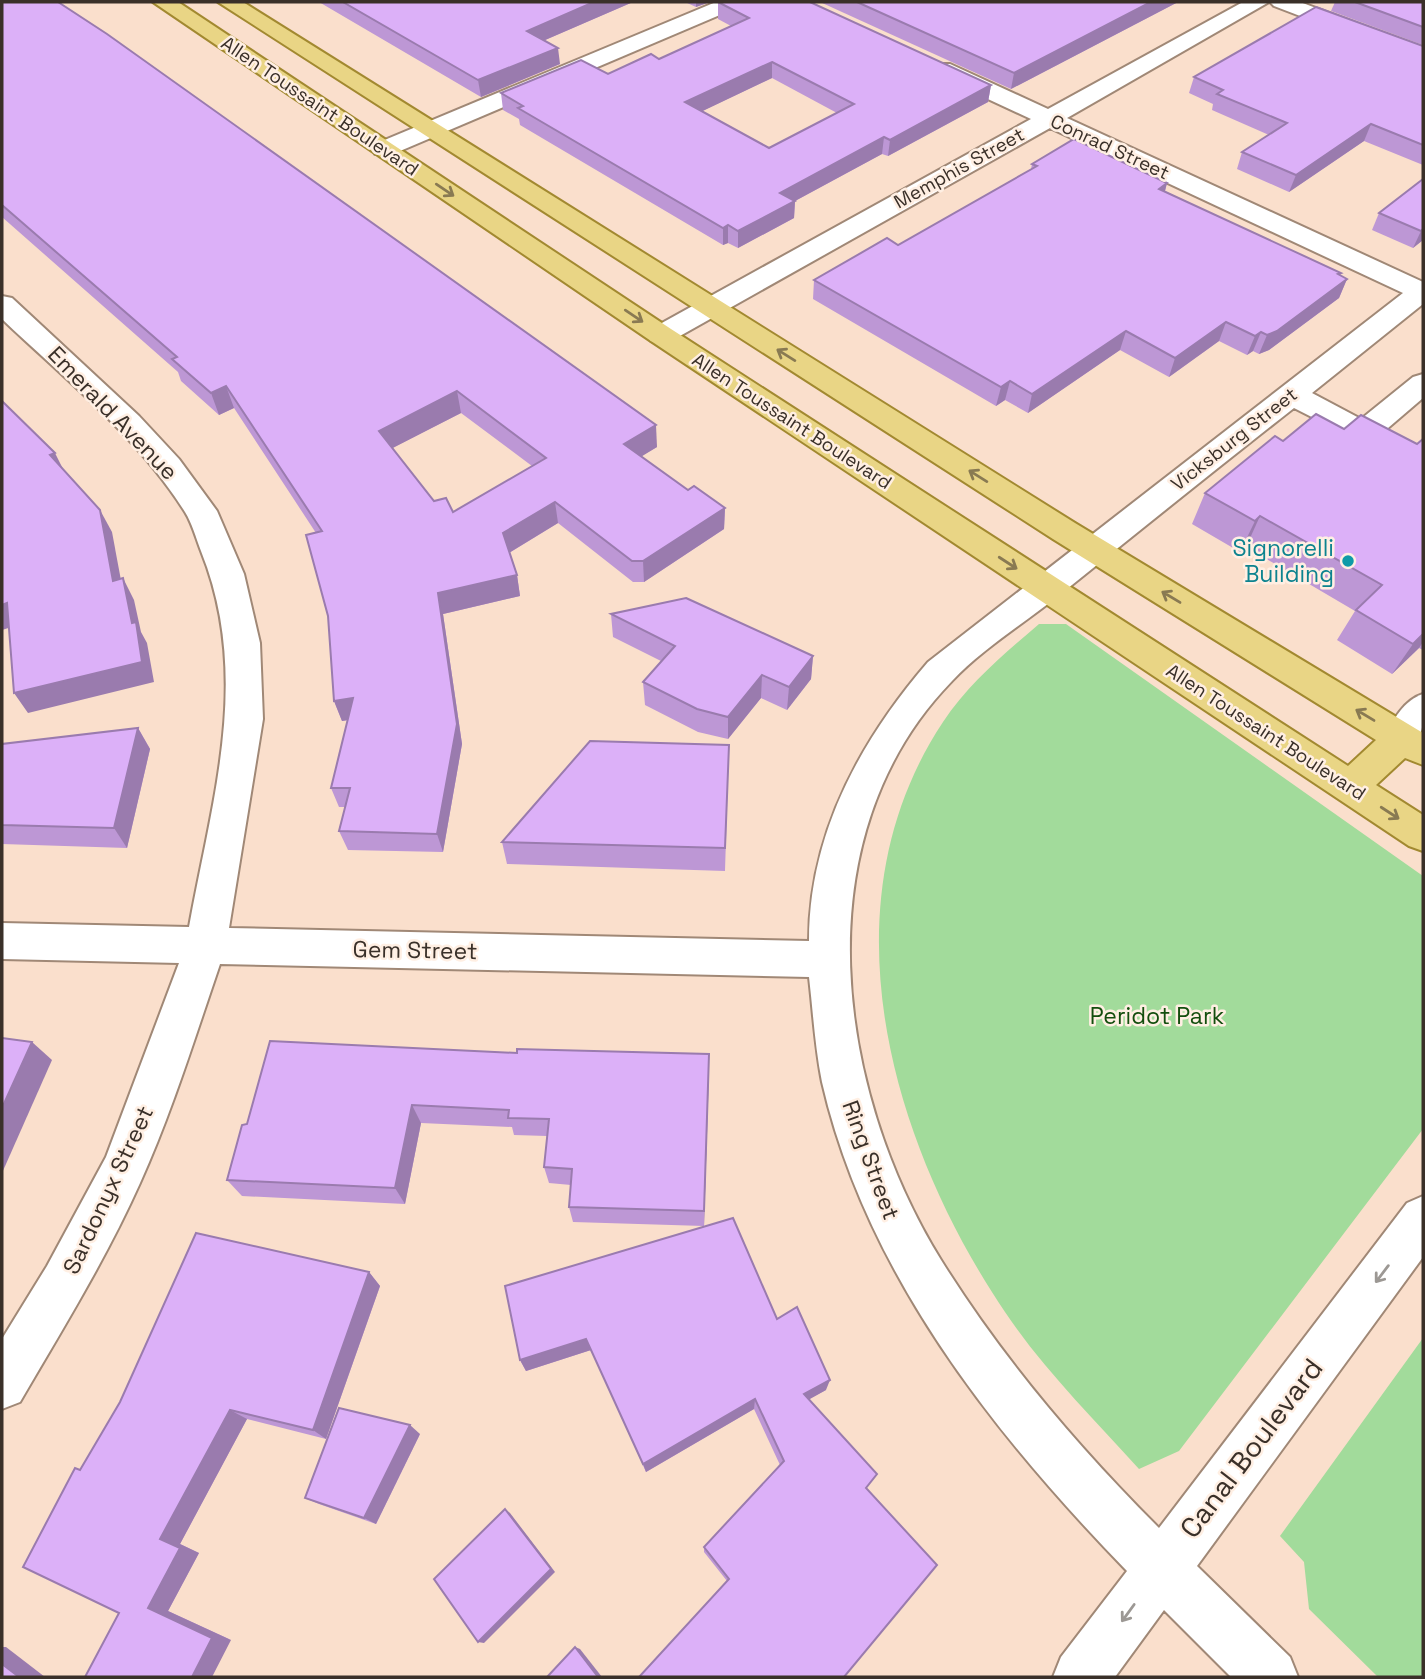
<svg xmlns="http://www.w3.org/2000/svg" width="1425" height="1679" viewBox="0 0 1425 1679" font-family="'Space Grotesk',sans-serif">
	<style>
		.green { fill: #a2db9b }
		.lines { fill: none; stroke-linecap: round; stroke-linejoin: round }
		.minor-casing { stroke: #a08876; stroke-width: 4 }
		.major-casing { stroke: #a28930; stroke-width: 4 }
		.minor { fill: #fff; fill-rule: evenodd }
		.major { fill: #e9d585; fill-rule: evenodd }
		.wall { fill: #bd97d5; fill-rule: evenodd }
		.shaded-wall { fill: #9a7bae }
		.building { fill: #dcb0f8; stroke: #9a7bae; stroke-width: 2; fill-rule: evenodd }
		.oneway { stroke: #897a52 }
		.oneway2 { stroke: #9c9894 }
		.culture-dot { fill: #0f9aa8; stroke: #ffefe3; stroke-width: 2.5 }
		.labels { text-anchor: middle; dominant-baseline: central; stroke-width: 5; stroke-linejoin: round; paint-order: stroke }
		.far-street-label { font-size: 19px; fill: #3a3029; stroke: #ffefe3 }
		.street-label { font-size: 23px; fill: #3a3029; stroke: #ffefe3 }
		.culture-label { font-size: 23px; fill: #0d838f; stroke: #ffefe3; text-anchor: end }
		.park-label { font-size: 23px; fill: #134e0d; stroke: #ffefe3 }
		.near-street-label { font-size: 28px; fill: #3a3029; stroke: #ffefe3 }
	</style>
	<rect width="100%" height="100%" fill="#fadfcc"/>
	<!-- green -->
	<g class="green">
		<path d="M1039,624H1066L1423,876V1129L1179,1451L1139,1469C1093,1418 1043,1369 1005,1312C891,1143 821,906 943,722C969,683 1004,654 1039,624Z"/>
		<polygon points="1423,1338 1423,1677 1378,1677 1309,1609 1304,1562 1280,1536"/>
	</g>
	<g class="lines">
		<defs>
			<g id="minor">
				<polygon points="716,2 745,2 741,6 393,154 375,154 372,149 375,144"/>
				<path d="M1243,2H1269L1067,118L1423,282V304L1312,393L1361,419L1413,377L1423,374V398L1374,440L1363,443L1294,408C1216,469 1139,531 1062,593C1026,622 983,648 952,681C800,837 836,1090 941,1260C1002,1358 1078,1447 1159,1528L1407,1203L1423,1196V1257L1197,1566L1290,1657L1298,1677H1231L1164,1610L1115,1677H1053L1061,1657L1127,1571C993,1433 866,1273 822,1082C815,1048 813,1011 809,977L220,964C195,1037 172,1112 140,1183C106,1259 62,1330 20,1402L2,1409V1339L47,1266L106,1157L179,963L2,959V923L189,927C212,800 252,677 201,551C196,538 192,523 185,512C138,437 65,379 2,319V296L12,298L139,416L179,459L217,511L244,574L260,643L263,719L229,928L809,941C809,834 860,741 928,662L1403,293L1050,128L671,341L661,343L651,341L647,335L651,329L1031,119L934,74L931,69L934,64H950L1048,109Z"/>
				<polygon points="1270,2 1300,2 1423,48 1423,63 1274,6"/>
				<path d="M1423,694C1424,721 1425,761 1389,748L1384,738C1393,720 1404,700 1423,694Z"/>
			</g>
			<polygon id="major" points="153,2 178,2 671,329 1348,766 1376,740 1053,539 218,2 243,2 1075,523 1423,733 1423,765 1405,758 1376,785 1423,815 1423,851 1409,846 651,341"/>
		</defs>
		<!-- minor casing -->
		<use href="#minor" class="minor-casing"/>
		<!-- major casing -->
		<use href="#major" class="major-casing"/>
		<!-- minor -->
		<use href="#minor" class="minor"/>
		<!-- major -->
		<use href="#major" class="major"/>
	</g>
	<!-- wall -->
	<g class="wall">
		<path d="M2,2L657,447L641,456L688,490L725,508L724,529L644,582H633L558,523L509,553L517,575L520,596L443,614L462,744L443,852L348,850L339,831L345,807H339L331,788L348,720L342,721L334,701L328,616L316,533L234,408L219,415L181,381L178,372L2,217ZM461,413L532,466L453,512L434,501L392,448Z"/>
		<polygon points="319,2 633,2 545,40 560,64 481,97"/>
		<polygon points="685,2 710,2 696,7"/>
		<path d="M718,2L991,85L988,102L888,156L882,154L795,201L794,218L738,248L728,243L723,245L520,125L519,119L503,110L501,93L608,74L659,59L731,26L718,19ZM772,78L837,113L769,148L702,111Z"/>
		<polygon points="820,2 1178,2 1011,89"/>
		<polygon points="1335,2 1423,2 1423,45 1331,11"/>
		<polygon points="1423,46 1423,165 1364,141 1289,192 1237,169 1242,152 1269,135 1212,110 1213,104 1189,93 1194,77"/>
		<polygon points="1032,164 1167,183 1165,191 1347,279 1339,298 1269,350 1259,354 1253,351 1247,355 1219,341 1169,377 1120,350 1028,413 1005,400 996,406 813,299 814,280 898,245 1031,169"/>
		<polygon points="1423,179 1423,240 1413,248 1372,230 1379,213"/>
		<polygon points="1344,429 1417,444 1423,439 1423,650 1419,648 1392,674 1337,640 1355,611 1246,547 1240,552 1192,524 1205,493 1283,441"/>
		<polygon points="611,614 813,656 811,679 787,710 761,698 728,739 698,732 645,705 643,682 661,661 613,637"/>
		<polygon points="138,728 150,749 127,848 2,844 2,744"/>
		<polygon points="729,745 725,871 507,864 502,842"/>
		<polygon points="517,1053 709,1054 704,1226 573,1222 569,1207 571,1185 549,1183 544,1167 547,1136 514,1135 512,1127 421,1123 405,1204 242,1196 227,1180 247,1124"/>
		<polygon points="369,1272 380,1286 326,1439 247,1419 180,1544 199,1553 168,1611 231,1640 119,1613 81,1470"/>
		<polygon points="505,1286 777,1319 826,1390 809,1399 866,1488 727,1581 704,1552 704,1547 780,1465 754,1409 646,1472 591,1350 526,1371 520,1360"/>
		<polygon points="420,1434 376,1524 319,1504 305,1498"/>
	</g>
	<!-- shaded-wall -->
	<g class="shaded-wall">
		<polygon points="594,2 633,2 529,47 527,31"/>
		<polygon points="696,2 710,2 696,7"/>
		<polygon points="1151,2 1178,2 1011,89 1014,73"/>
		<polygon points="558,48 560,64 481,97 478,80"/>
		<polygon points="772,62 772,78 686,119 685,102"/>
		<polygon points="991,85 988,102 888,156 890,140"/>
		<polygon points="1371,124 1364,141 1289,192 1296,175"/>
		<polygon points="884,137 882,154 795,201 794,218 738,248 738,231 780,193"/>
		<polygon points="1167,183 1162,202 1159,189"/>
		<polygon points="728,225 728,243 723,245 723,228"/>
		<polygon points="1423,229 1423,240 1413,248 1421,231"/>
		<polygon points="1341,273 1333,289 1347,279 1339,298 1269,350 1259,354 1267,335"/>
		<polygon points="1226,322 1219,341 1169,377 1175,358"/>
		<polygon points="1126,331 1120,350 1028,413 1032,394"/>
		<polygon points="1261,332 1253,351 1247,355 1255,336"/>
		<polygon points="1010,381 1005,400 996,406 1001,387"/>
		<polygon points="226,386 234,408 219,415 211,393"/>
		<polygon points="457,391 461,413 385,452 379,431"/>
		<polygon points="656,425 657,447 626,466 624,444"/>
		<polygon points="55,453 66,475 50,455"/>
		<polygon points="555,502 558,523 507,554 503,533"/>
		<polygon points="725,508 724,529 644,582 643,561"/>
		<polygon points="100,510 112,532 125,602 113,581"/>
		<polygon points="1260,516 1246,547 1240,552 1255,521"/>
		<polygon points="517,575 520,596 443,614 462,744 443,852 437,834 438,593"/>
		<polygon points="123,578 134,600 141,632 147,643 154,682 28,713 14,693 132,623"/>
		<polygon points="7,603 21,624 2,630 2,605"/>
		<polygon points="1423,634 1423,642 1419,648 1392,674 1413,644"/>
		<polygon points="813,656 811,679 787,710 789,687"/>
		<polygon points="762,675 761,698 728,739 728,717"/>
		<polygon points="353,698 361,718 342,721 334,701"/>
		<polygon points="138,728 150,749 127,848 114,828"/>
		<polygon points="32,1042 52,1060 2,1173 2,1108"/>
		<polygon points="709,1054 709,1073 704,1226 704,1211"/>
		<polygon points="412,1105 421,1123 405,1204 395,1188"/>
		<polygon points="369,1272 380,1286 326,1439 313,1430"/>
		<polygon points="586,1339 591,1350 526,1371 520,1360"/>
		<polygon points="830,1380 826,1390 801,1404 804,1394"/>
		<polygon points="755,1399 754,1409 646,1472 643,1464"/>
		<polygon points="230,1410 247,1419 180,1544 199,1553 168,1611 231,1640 212,1677 192,1677 148,1608 160,1539"/>
		<polygon points="410,1425 420,1434 376,1524 364,1518"/>
		<polygon points="505,1509 510,1513 555,1572 484,1643 478,1642"/>
		<polygon points="2,1647 6,1647 45,1677 19,1677 2,1664"/>
		<polygon points="575,1647 580,1649 602,1677 598,1677"/>
	</g>
	<!-- building -->
	<g class="building">
		<path d="M2,2H58L107,34L656,425L624,444L688,490L694,486L725,508L643,561H632L555,502L503,533L517,575L438,593L457,724L437,834L339,831L350,788H331L353,698L334,701L328,616L306,535L322,531L226,386L211,393L172,359L177,357L2,205ZM457,391L546,458L453,512L446,498L434,501L379,431Z"/>
		<polygon points="343,2 594,2 527,31 558,48 478,80"/>
		<path d="M718,2H810L991,85L890,140L884,137L780,193L795,201L738,231L728,225L723,228L518,108L523,106L501,93L581,60L608,74L651,54L659,59L749,18ZM772,62L854,104L769,148L685,102Z"/>
		<polygon points="857,2 1151,2 1014,73"/>
		<polygon points="1355,2 1423,2 1423,27"/>
		<polygon points="1316,7 1423,46 1423,145 1371,124 1296,175 1242,152 1287,123 1217,94 1223,90 1194,77"/>
		<polygon points="1074,139 1167,183 1159,189 1341,273 1338,274 1347,279 1277,331 1267,335 1261,332 1255,336 1226,322 1175,358 1126,331 1032,394 1010,381 1001,387 814,280 887,238 898,245 1037,166 1032,164"/>
		<polygon points="1423,179 1423,229 1421,231 1379,213"/>
		<polygon points="2,401 55,453 50,455 100,510 113,581 123,578 132,623 136,622 142,662 14,693 7,603 2,605"/>
		<polygon points="1316,414 1344,429 1361,415 1417,444 1423,439 1423,634 1413,644 1356,610 1382,585 1260,516 1255,521 1205,493 1275,436 1283,441"/>
		<polygon points="686,598 813,656 789,687 762,675 728,717 697,709 643,682 675,646 611,614"/>
		<polygon points="138,728 114,828 2,825 2,744"/>
		<polygon points="590,741 729,745 725,848 502,842"/>
		<polygon points="2,1038 32,1042 2,1108"/>
		<polygon points="270,1041 517,1053 517,1049 709,1054 704,1211 569,1207 572,1169 544,1167 549,1119 508,1118 509,1110 412,1105 395,1188 227,1180 242,1125 247,1124"/>
		<polygon points="733,1218 777,1319 797,1307 830,1380 804,1394 877,1474 866,1488 937,1565 844,1677 639,1677 729,1579 704,1547 784,1461 755,1399 643,1464 586,1339 520,1360 505,1286"/>
		<polygon points="196,1233 369,1272 313,1430 230,1410 160,1539 180,1548 148,1608 212,1638 192,1677 85,1677 119,1613 23,1567 75,1468 80,1470 120,1402"/>
		<polygon points="339,1408 410,1425 364,1518 305,1498"/>
		<polygon points="505,1509 551,1569 478,1642 434,1579"/>
		<polygon points="575,1647 598,1677 547,1677"/>
		<polygon points="2,1664 19,1677 2,1677"/>
	</g>
	<!-- one-way arrows -->
	<defs><path id="oneway-shaft" d="M-6 0H5M1.5-3L5.5 0L1.5 3" fill="none" stroke-width="1.6" stroke-linecap="round" stroke-linejoin="round" transform="scale(1.75)"/></defs>
	<g class="oneway">
		<use href="#oneway-shaft" transform="translate(445 190) rotate(34)"/>
		<use href="#oneway-shaft" transform="translate(634 316) rotate(34)"/>
		<use href="#oneway-shaft" transform="translate(786 355) rotate(-148)"/>
		<use href="#oneway-shaft" transform="translate(978 476) rotate(-148)"/>
		<use href="#oneway-shaft" transform="translate(1008 563) rotate(33)"/>
		<use href="#oneway-shaft" transform="translate(1171 597) rotate(-149)"/>
		<use href="#oneway-shaft" transform="translate(1365 715) rotate(-149)"/>
		<use href="#oneway-shaft" transform="translate(1390 813) rotate(33)"/>
	</g>
	<g class="oneway2">
		<use href="#oneway-shaft" transform="translate(1382 1274) rotate(127)"/>
		<use href="#oneway-shaft" transform="translate(1128 1613) rotate(126)"/>
	</g>
	<!-- markers -->
	<circle class="culture-dot" cx="1348" cy="561" r="7"/>
	<g class="labels">
		<!-- far-street labels -->
		<g class="far-street-label">
			<text transform="translate(320 106) rotate(34)">Allen Toussaint Boulevard</text>
			<text transform="translate(1110 147) rotate(25)">Conrad Street</text>
			<text transform="translate(959 168) rotate(-29)">Memphis Street</text>
			<text transform="translate(792 421) rotate(33)">Allen Toussaint Boulevard</text>
			<text transform="translate(1234 439) rotate(-38)">Vicksburg Street</text>
			<text transform="translate(1266 732) rotate(33)">Allen Toussaint Boulevard</text>
		</g>
		<!-- street labels -->
		<g class="street-label">
			<text transform="translate(113 413) rotate(46)">Emerald Avenue</text>
			<text transform="translate(415 950) rotate(1)">Gem Street</text>
			<text transform="translate(871 1160) rotate(70)">Ring Street</text>
			<text transform="translate(108 1190) rotate(-65)">Sardonyx Street</text>
		</g>
		<!-- culture labels -->
		<g class="culture-label">
			<text x="1334" y="548">Signorelli<tspan x="1334" dy="26">Building</tspan></text>
		</g>
		<!-- park labels -->
		<g class="park-label">
			<text x="1157" y="1016">Peridot Park</text>
		</g>
		<!-- near-street labels -->
		<g class="near-street-label">
			<text transform="translate(1251 1448) rotate(-53)">Canal Boulevard</text>
		</g>
	</g>
	<!-- border -->
	<rect width="1425" height="1679" fill="none" stroke="#3a3029" stroke-width="7"/>
</svg>
